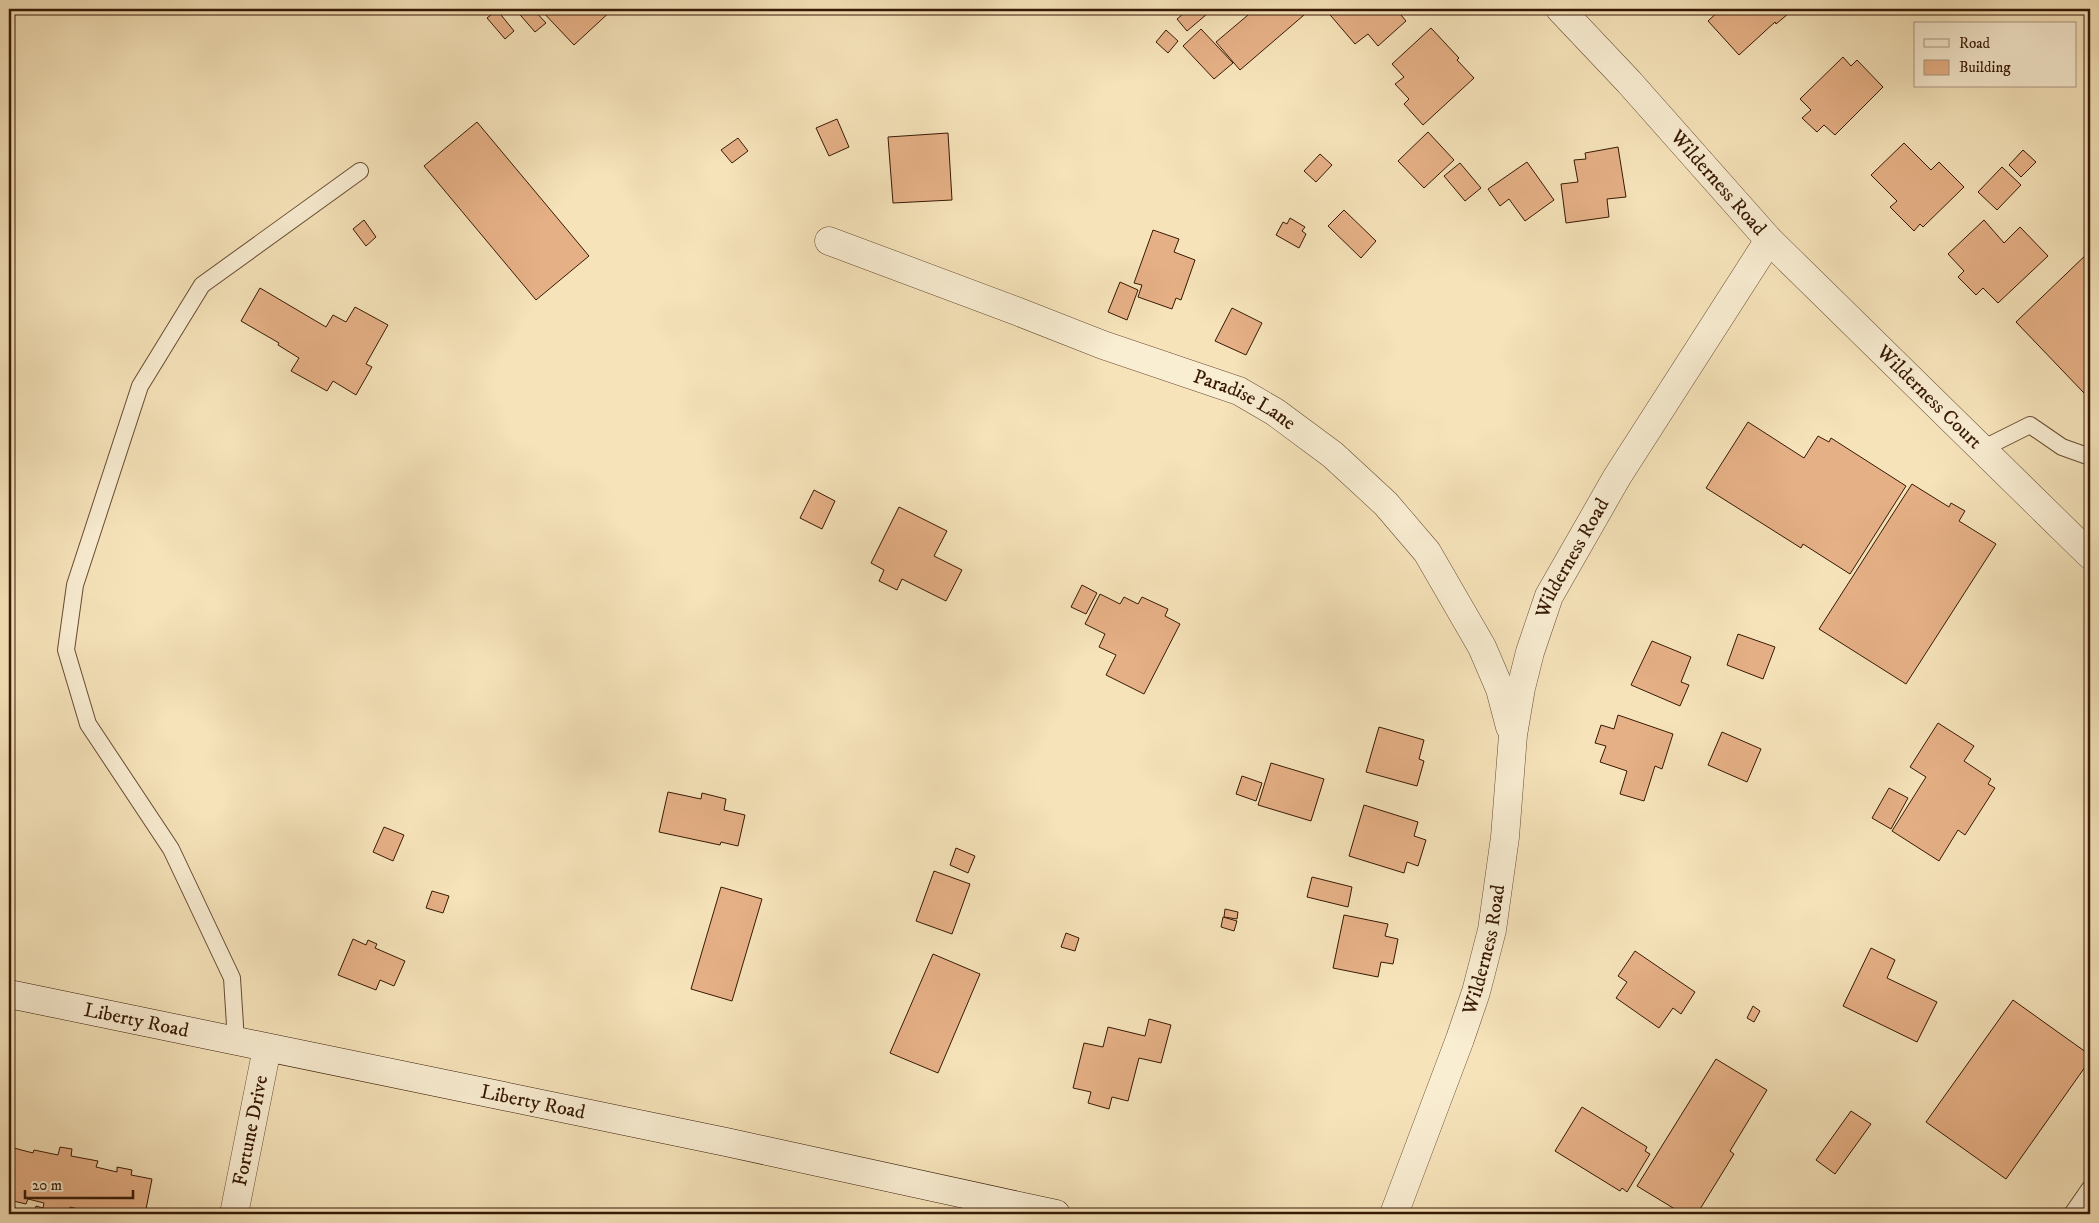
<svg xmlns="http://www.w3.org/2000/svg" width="2099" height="1223" viewBox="0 0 2099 1223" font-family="'IM FELL DW Pica',serif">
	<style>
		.building { fill: #e6b086; stroke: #371904 }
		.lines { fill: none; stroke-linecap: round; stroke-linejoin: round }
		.service-casing { stroke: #674c32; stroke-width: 18 }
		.minor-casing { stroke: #674c32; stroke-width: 29 }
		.tertiary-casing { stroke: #674c32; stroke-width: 29 }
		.secondary-casing { stroke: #371904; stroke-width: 29 }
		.service { stroke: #f9edd2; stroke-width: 16 }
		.minor { stroke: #f9edd2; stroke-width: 28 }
		.tertiary { stroke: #f9edd2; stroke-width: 28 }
		.secondary { stroke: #f9edd2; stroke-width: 28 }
		.labels { text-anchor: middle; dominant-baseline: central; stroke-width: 4; stroke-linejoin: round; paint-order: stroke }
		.street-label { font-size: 20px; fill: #371904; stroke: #f9edd2 }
	</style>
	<rect width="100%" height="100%" fill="#f6e3ba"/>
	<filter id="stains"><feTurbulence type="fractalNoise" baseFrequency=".004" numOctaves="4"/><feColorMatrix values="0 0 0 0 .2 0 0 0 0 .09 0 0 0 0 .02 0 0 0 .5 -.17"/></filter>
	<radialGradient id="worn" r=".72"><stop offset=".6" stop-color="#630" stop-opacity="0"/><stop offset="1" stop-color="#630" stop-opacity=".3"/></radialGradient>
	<!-- building -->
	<g class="building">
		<polygon points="515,9 533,9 546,23 535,32"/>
		<polygon points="540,9 613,9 574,45"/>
		<polygon points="1189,9 1203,9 1207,14 1187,31 1177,19"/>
		<polygon points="1242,9 1311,9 1240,70 1216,42 1248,15"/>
		<polygon points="1325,9 1396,9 1406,21 1378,46 1368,34 1355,44"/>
		<polygon points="1721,9 1794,9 1776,24 1775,22 1739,55 1708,21"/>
		<polygon points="497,10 514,31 505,39 487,18"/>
		<polygon points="1431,28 1459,58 1457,60 1474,78 1423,125 1404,104 1409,99 1395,84 1404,77 1392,64"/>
		<polygon points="1201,29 1233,63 1214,79 1183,46"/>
		<polygon points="1166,30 1178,41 1168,53 1156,42"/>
		<polygon points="1843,57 1851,66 1857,60 1883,87 1835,135 1824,125 1817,132 1802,118 1811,110 1800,99"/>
		<polygon points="837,119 849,147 829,156 816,128"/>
		<polygon points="477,122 589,256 536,300 424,166"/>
		<polygon points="1428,132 1454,160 1424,188 1398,161"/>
		<polygon points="948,133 952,200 893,203 888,137"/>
		<polygon points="738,138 748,151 732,163 721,150"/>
		<polygon points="1904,143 1931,170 1939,162 1964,187 1923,227 1920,224 1914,231 1890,207 1897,201 1871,175"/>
		<polygon points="1618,147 1626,197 1607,199 1609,217 1566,223 1561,184 1578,182 1574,160 1586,159 1585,153"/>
		<polygon points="2023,150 2036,162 2021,177 2009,165"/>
		<polygon points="1320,154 1332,165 1316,182 1304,171"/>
		<polygon points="1527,162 1554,200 1525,221 1509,199 1500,206 1488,189"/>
		<polygon points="1460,163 1481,188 1465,201 1444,176"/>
		<polygon points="2002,167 2021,185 1997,210 1978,192"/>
		<polygon points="1344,210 1376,241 1361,258 1328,226"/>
		<polygon points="1290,218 1305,227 1302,231 1306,234 1299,248 1276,235 1283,222 1287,224"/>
		<polygon points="364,220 376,237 366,246 353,229"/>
		<polygon points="1984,220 2004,243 2020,227 2048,256 1998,303 1983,288 1976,295 1958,277 1964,271 1948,254"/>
		<polygon points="1153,230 1179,239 1174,252 1195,260 1181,300 1176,298 1172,309 1138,297 1142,285 1134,283"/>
		<polygon points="2090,251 2090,388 2084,393 2016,322"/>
		<polygon points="1120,282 1138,290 1127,320 1108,312"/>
		<polygon points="260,288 326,327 333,315 346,322 355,307 388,325 366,364 372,367 356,395 333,381 327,391 291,371 299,358 278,345 279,343 241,321"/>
		<polygon points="1232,308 1262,323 1246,355 1215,341"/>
		<polygon points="1748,422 1804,458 1818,436 1829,442 1831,438 1906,486 1850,574 1803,544 1801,548 1706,488"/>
		<polygon points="1912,484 1949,507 1951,503 1965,511 1959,521 1996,544 1906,684 1819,629"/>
		<polygon points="814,490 835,501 822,529 800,518"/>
		<polygon points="899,507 947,531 934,556 962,570 946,601 902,579 897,590 879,581 884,570 871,563"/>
		<polygon points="1082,585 1097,593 1086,614 1071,607"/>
		<polygon points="1100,594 1120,604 1124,597 1138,604 1142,597 1168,609 1165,616 1180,624 1144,694 1106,675 1116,655 1099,647 1105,634 1085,624"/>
		<polygon points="1738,634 1775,647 1763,679 1727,665"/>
		<polygon points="1652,641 1691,657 1681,682 1689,685 1680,706 1631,685"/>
		<polygon points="1618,715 1673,734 1662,769 1655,766 1644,801 1620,794 1627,771 1600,762 1606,746 1595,743 1601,725 1614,729"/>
		<polygon points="1938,723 1974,746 1964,761 1991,779 1988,784 1995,788 1965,835 1958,830 1939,861 1892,831 1926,777 1910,767"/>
		<polygon points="1379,727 1424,740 1419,759 1424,761 1417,786 1366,772"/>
		<polygon points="1722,732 1761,749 1747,782 1708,765"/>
		<polygon points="1271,763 1324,779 1311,821 1258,805"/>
		<polygon points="1242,776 1262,783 1256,801 1236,794"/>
		<polygon points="1889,788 1908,798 1891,829 1872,818"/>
		<polygon points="668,792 701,799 702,793 726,799 724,810 745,815 738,846 721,842 720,845 659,832"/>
		<polygon points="1364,805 1418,822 1414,836 1426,840 1418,866 1407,862 1404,873 1349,856"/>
		<polygon points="384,827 404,835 393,861 373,852"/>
		<polygon points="956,848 975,856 968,873 950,865"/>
		<polygon points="934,871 970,884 952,934 916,921"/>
		<polygon points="1312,877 1352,887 1348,907 1307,897"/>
		<polygon points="721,887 762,899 732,1001 691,989"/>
		<polygon points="432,891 449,896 443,913 426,908"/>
		<polygon points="1225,909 1238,912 1237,919 1224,917"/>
		<polygon points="1344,915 1388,924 1385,936 1398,939 1393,964 1381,962 1378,977 1333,968"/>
		<polygon points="1223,917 1237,921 1234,931 1221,927"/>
		<polygon points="1066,933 1079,938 1075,951 1061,947"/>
		<polygon points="353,939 366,945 368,940 377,944 375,948 405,961 394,986 380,980 376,990 338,975"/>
		<polygon points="1871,948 1895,960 1887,978 1937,1002 1917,1042 1843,1006"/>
		<polygon points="1635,951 1695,992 1681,1014 1673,1008 1659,1028 1616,998 1627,982 1618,976"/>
		<polygon points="933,954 980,974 938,1073 890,1053"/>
		<polygon points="2013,1000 2090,1055 2090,1060 2006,1179 1926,1122"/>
		<polygon points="1753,1006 1760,1011 1754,1022 1747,1018"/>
		<polygon points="1149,1019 1171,1025 1161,1063 1139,1058 1128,1101 1112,1097 1109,1109 1088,1103 1091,1092 1073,1088 1084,1043 1103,1047 1108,1027 1145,1036"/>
		<polygon points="1716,1059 1767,1090 1730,1151 1734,1154 1697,1214 1683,1214 1637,1186"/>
		<polygon points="1582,1107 1647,1147 1645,1151 1650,1154 1627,1192 1622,1188 1620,1191 1555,1151"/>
		<polygon points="1851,1111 1871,1124 1835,1174 1816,1160"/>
		<polygon points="9,1145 14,1146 14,1148 33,1153 34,1150 58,1155 60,1147 72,1149 71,1156 98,1161 96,1167 117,1172 117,1167 132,1170 131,1175 152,1179 145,1214 81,1214 83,1210 70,1207 69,1214 34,1214 36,1206 43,1208 44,1203 28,1199 26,1204 9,1200"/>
		<polygon points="9,1206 16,1208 15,1214 9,1214"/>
	</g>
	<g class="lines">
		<defs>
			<g id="service">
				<polyline points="1982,449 2030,425 2062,447 2090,457"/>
				<polyline points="236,1041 232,978 171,849 88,724 66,650 75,585 140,386 202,285 360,171"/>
				<polyline points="2072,1214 2090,1188"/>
			</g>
			<g id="minor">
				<path id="s1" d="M1560,9L1629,82L1769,240L2090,555"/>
				<path id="s2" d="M829,241L1019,312L1103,345L1239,391L1275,412L1333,455L1386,504L1427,552L1482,647L1500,689L1510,727"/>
				<path id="s3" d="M1394,1214L1460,1039L1476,992L1492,930L1505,837L1513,735L1521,688L1530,652L1549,596L1617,477L1769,240"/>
			</g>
			<g id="tertiary">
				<path id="s4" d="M234,1214L267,1048"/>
			</g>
			<g id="secondary">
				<path id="s5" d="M9,994L726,1142L1056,1214"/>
			</g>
		</defs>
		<!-- service casing -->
		<use href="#service" class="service-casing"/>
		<!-- minor casing -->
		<use href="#minor" class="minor-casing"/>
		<!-- tertiary casing -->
		<use href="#tertiary" class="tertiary-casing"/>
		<!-- secondary casing -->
		<use href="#secondary" class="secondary-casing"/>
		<!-- service -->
		<use href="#service" class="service"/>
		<!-- minor -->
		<use href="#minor" class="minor"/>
		<!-- tertiary -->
		<use href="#tertiary" class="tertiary"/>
		<!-- secondary -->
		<use href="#secondary" class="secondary"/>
	</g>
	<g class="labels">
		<!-- street labels -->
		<g class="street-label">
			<text stroke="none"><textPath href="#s1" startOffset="235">Wilderness Road</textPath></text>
			<text stroke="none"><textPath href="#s1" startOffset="536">Wilderness Court</textPath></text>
			<text stroke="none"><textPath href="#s2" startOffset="445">Paradise Lane</textPath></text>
			<text stroke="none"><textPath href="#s3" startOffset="685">Wilderness Road</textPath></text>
			<text stroke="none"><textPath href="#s3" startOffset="280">Wilderness Road</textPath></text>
			<text stroke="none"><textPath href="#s5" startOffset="130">Liberty Road</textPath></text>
			<text stroke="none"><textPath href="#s5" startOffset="535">Liberty Road</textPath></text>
			<text stroke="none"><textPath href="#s4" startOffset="85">Fortune Drive</textPath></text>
		</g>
	</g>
	<!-- margin -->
	<rect width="2099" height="1223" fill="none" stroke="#f6e3ba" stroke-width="30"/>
	<rect x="10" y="10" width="2079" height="1203" fill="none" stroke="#371904" stroke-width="2.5"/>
	<rect x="15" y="15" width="2069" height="1193" fill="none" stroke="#371904"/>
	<!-- legend -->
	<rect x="1914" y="22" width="162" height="65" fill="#f9edd2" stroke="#ab9880"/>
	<rect x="1924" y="39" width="25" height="8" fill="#f9edd2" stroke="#ab9880"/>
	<text x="1959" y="48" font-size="15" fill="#371904">Road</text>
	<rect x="1924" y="60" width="25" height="15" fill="#e6b086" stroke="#ab9880"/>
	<text x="1959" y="72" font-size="15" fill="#371904">Building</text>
	<!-- scale -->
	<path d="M25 1190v8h108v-8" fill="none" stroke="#371904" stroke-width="2.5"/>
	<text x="32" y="1190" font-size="15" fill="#371904" stroke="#f9edd2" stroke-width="4" paint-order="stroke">20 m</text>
	<rect width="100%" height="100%" filter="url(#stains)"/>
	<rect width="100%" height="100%" fill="url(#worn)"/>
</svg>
